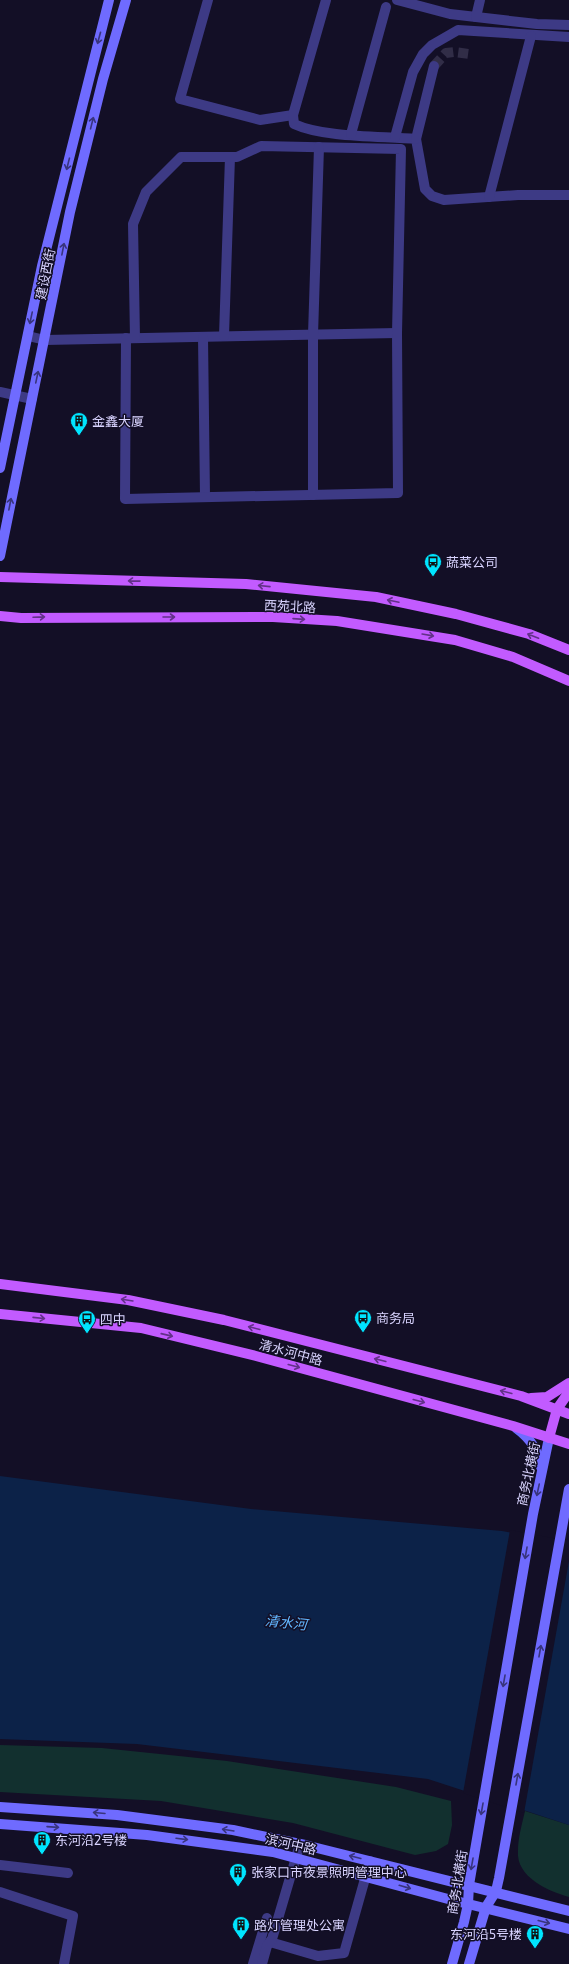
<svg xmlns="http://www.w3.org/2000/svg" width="569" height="1964" viewBox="0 0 569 1964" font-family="'Exo 2','Noto Sans SC',sans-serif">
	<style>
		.green { fill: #12302f }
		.water { fill: #0c2248 }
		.pier { fill: #130f26 }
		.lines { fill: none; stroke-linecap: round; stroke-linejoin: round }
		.minor-tunnel { stroke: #312d47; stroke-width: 10; stroke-dasharray: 10 5; stroke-linecap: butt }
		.minor { stroke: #3d3a85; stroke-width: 10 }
		.tertiary { stroke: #3d3a85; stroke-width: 10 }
		.secondary { stroke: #6f6bff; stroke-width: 10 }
		.primary { stroke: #c25bff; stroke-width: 10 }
		.oneway { stroke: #38347d }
		.oneway2 { stroke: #623188 }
		.labels { text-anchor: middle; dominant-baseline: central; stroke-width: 3; stroke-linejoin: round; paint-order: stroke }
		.street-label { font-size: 13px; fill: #d9d4ff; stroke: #130f26 }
		.poi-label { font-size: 13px; fill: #d9d4ff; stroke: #130f26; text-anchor: start }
		.water-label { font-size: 14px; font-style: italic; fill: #62b6ff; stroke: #130f26 }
	</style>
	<rect width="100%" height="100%" fill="#130f26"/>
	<!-- green -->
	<g class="green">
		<polygon points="0,1745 102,1748 227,1761 396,1787 451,1801 452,1825 448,1844 436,1851 415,1855 293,1823 161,1801 0,1792"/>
		<path d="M525,1811L569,1825V1897C548,1891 516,1877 518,1851C518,1838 522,1824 525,1811Z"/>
	</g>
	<!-- water -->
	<polygon class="water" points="0,1476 251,1509 502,1531 569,1543 569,1825 428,1779 137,1744 0,1739"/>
	<!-- pier -->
	<polygon class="pier" points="510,1530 569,1541 569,1561 524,1813 463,1793"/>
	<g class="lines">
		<!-- minor-tunnel -->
		<polyline class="minor-tunnel" points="434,66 446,53 454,52 469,54"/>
		<!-- minor -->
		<g class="minor">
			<polyline points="208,0 180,99 260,120 293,115"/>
			<path d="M326,0L293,115L294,124C324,138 382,136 416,139L425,189L432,196L444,200L518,195H569"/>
			<polyline points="397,0 450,14 537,24 569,25"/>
			<polyline points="476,17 480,0"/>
			<polyline points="351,134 386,7"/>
			<polyline points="395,137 413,72 423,54 432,45 458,30 569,37"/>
			<polyline points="416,139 434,66"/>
			<polyline points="489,197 531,36"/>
			<polyline points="28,336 45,340 397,333"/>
			<polyline points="224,336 230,157"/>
			<polyline points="203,337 205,497"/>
			<polyline points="126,338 125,499 398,493 397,333 401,149 261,146 237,157 181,157 146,192 133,224 135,338"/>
			<polyline points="313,495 313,335 319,147"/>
			<polyline points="0,1865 68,1873"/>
			<polyline points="0,1892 73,1916 64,1964"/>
			<polyline points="270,1942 318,1956 344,1953 370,1861"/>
			<polyline points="253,1964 267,1918"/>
			<polyline points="262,1964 267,1946 272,1939 300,1844"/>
		</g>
		<!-- tertiary -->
		<polyline class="tertiary" points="0,392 32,399"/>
		<!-- secondary -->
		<g class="secondary">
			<polyline points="0,468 42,266 109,0"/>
			<polyline points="0,556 70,212 103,79 126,0"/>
			<path d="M516,1428C531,1439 537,1449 541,1467"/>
			<polyline points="0,1807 117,1815 233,1830 305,1845 569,1911"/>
			<polyline points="0,1824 147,1835 273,1852 448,1899 569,1929"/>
			<polyline points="452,1964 464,1922 468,1904 469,1885 533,1514 549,1438"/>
			<polyline points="469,1964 486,1907 496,1891 499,1878 569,1489"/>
		</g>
		<!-- primary -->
		<g class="primary">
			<polyline points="0,577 246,584 376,597 456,614 529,634 569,650"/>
			<polyline points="0,616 21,618 273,617 337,621 455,640 513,657 569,681"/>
			<polyline points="0,1284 128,1300 224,1320 521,1396 569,1414"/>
			<polyline points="0,1314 141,1328 256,1356 513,1426 569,1444"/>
			<polyline points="531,1398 547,1397 569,1383"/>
			<polyline points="549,1438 557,1409 569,1392"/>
		</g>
	</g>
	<!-- one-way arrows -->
	<defs><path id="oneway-shaft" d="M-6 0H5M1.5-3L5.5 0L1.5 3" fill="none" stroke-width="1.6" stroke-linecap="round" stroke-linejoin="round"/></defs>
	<g class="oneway">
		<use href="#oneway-shaft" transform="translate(99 38) rotate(105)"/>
		<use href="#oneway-shaft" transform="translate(92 123) rotate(-76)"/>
		<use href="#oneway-shaft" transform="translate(68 164) rotate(104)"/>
		<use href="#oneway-shaft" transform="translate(63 249) rotate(-79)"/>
		<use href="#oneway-shaft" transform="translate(31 318) rotate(102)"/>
		<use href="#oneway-shaft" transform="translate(37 377) rotate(-78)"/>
		<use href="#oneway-shaft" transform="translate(10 504) rotate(-79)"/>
		<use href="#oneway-shaft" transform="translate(538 1490) rotate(102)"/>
		<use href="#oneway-shaft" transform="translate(526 1553) rotate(100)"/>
		<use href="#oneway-shaft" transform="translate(540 1651) rotate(-80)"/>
		<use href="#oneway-shaft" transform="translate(504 1681) rotate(100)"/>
		<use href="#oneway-shaft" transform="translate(517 1779) rotate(-80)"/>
		<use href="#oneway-shaft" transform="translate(482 1809) rotate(100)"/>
		<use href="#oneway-shaft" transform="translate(99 1813) rotate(-175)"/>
		<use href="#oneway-shaft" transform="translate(53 1827) rotate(4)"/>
		<use href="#oneway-shaft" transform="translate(228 1830) rotate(-171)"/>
		<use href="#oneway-shaft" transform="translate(182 1839) rotate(7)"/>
		<use href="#oneway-shaft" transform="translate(355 1857) rotate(-166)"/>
		<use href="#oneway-shaft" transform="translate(472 1864) rotate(100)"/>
		<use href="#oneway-shaft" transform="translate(405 1887) rotate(16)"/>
		<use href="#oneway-shaft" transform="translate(544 1922) rotate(14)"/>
	</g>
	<g class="oneway2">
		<use href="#oneway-shaft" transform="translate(134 581) rotate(-179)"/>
		<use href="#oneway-shaft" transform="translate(264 586) rotate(-174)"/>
		<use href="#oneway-shaft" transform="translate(393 601) rotate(-168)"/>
		<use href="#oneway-shaft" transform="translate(39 617) rotate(-2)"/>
		<use href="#oneway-shaft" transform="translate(169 617)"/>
		<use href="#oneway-shaft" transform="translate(299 619) rotate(4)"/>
		<use href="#oneway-shaft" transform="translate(428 635) rotate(10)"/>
		<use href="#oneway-shaft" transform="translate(533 636) rotate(-159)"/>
		<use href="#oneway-shaft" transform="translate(127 1300) rotate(-171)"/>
		<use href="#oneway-shaft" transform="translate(39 1318) rotate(6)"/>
		<use href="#oneway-shaft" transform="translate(254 1328) rotate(-166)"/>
		<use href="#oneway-shaft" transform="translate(167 1335) rotate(13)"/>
		<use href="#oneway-shaft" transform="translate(380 1360) rotate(-166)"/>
		<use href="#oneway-shaft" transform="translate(294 1366) rotate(15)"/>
		<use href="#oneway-shaft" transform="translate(506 1392) rotate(-166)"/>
		<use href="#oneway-shaft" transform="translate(419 1401) rotate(15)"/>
	</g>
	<!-- icons -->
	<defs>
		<symbol id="building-pin" viewBox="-11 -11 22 30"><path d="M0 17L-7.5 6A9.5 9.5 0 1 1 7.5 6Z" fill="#00e5ff" stroke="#130f26"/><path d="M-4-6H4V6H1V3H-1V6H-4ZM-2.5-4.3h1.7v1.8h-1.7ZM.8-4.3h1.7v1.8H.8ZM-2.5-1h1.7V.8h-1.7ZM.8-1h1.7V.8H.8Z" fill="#111"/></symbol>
		<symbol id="bus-pin" viewBox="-11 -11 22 30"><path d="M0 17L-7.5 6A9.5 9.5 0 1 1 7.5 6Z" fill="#00e5ff" stroke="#130f26"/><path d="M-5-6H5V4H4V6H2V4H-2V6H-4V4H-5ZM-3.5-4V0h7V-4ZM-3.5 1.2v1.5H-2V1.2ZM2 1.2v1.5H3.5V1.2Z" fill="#111"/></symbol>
	</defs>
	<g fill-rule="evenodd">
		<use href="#building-pin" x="69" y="411" width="20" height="27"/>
		<use href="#bus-pin" x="423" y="552" width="20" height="27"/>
		<use href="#bus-pin" x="353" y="1308" width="20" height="27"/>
		<use href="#bus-pin" x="77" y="1309" width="20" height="27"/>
		<use href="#building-pin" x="32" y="1830" width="20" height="27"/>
		<use href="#building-pin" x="228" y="1862" width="20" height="27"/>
		<use href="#building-pin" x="231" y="1915" width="20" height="27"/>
		<use href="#building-pin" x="525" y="1924" width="20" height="27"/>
	</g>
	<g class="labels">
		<!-- street labels -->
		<g class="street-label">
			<text transform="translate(45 274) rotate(-79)">建设西街</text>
			<text transform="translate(290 606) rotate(3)">西苑北路</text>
			<text transform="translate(291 1352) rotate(15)">清水河中路</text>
			<text transform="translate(528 1474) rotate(-78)">商务北横街</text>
			<text transform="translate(291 1844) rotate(13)">滨河中路</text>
			<text transform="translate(457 1882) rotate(-81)">商务北横街</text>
		</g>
		<!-- poi labels -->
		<g class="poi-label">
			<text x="92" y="421">金鑫大厦</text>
			<text x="446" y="562">蔬菜公司</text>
			<text x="376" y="1318">商务局</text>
			<text x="100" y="1319">四中</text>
			<text x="55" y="1840">东河沿2号楼</text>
			<text x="251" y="1872">张家口市夜景照明管理中心</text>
			<text x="254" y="1925">路灯管理处公寓</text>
			<text x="522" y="1934" text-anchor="end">东河沿5号楼</text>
		</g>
		<!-- water labels -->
		<g class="water-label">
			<text transform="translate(286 1622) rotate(6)">清水河</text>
		</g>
	</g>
</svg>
